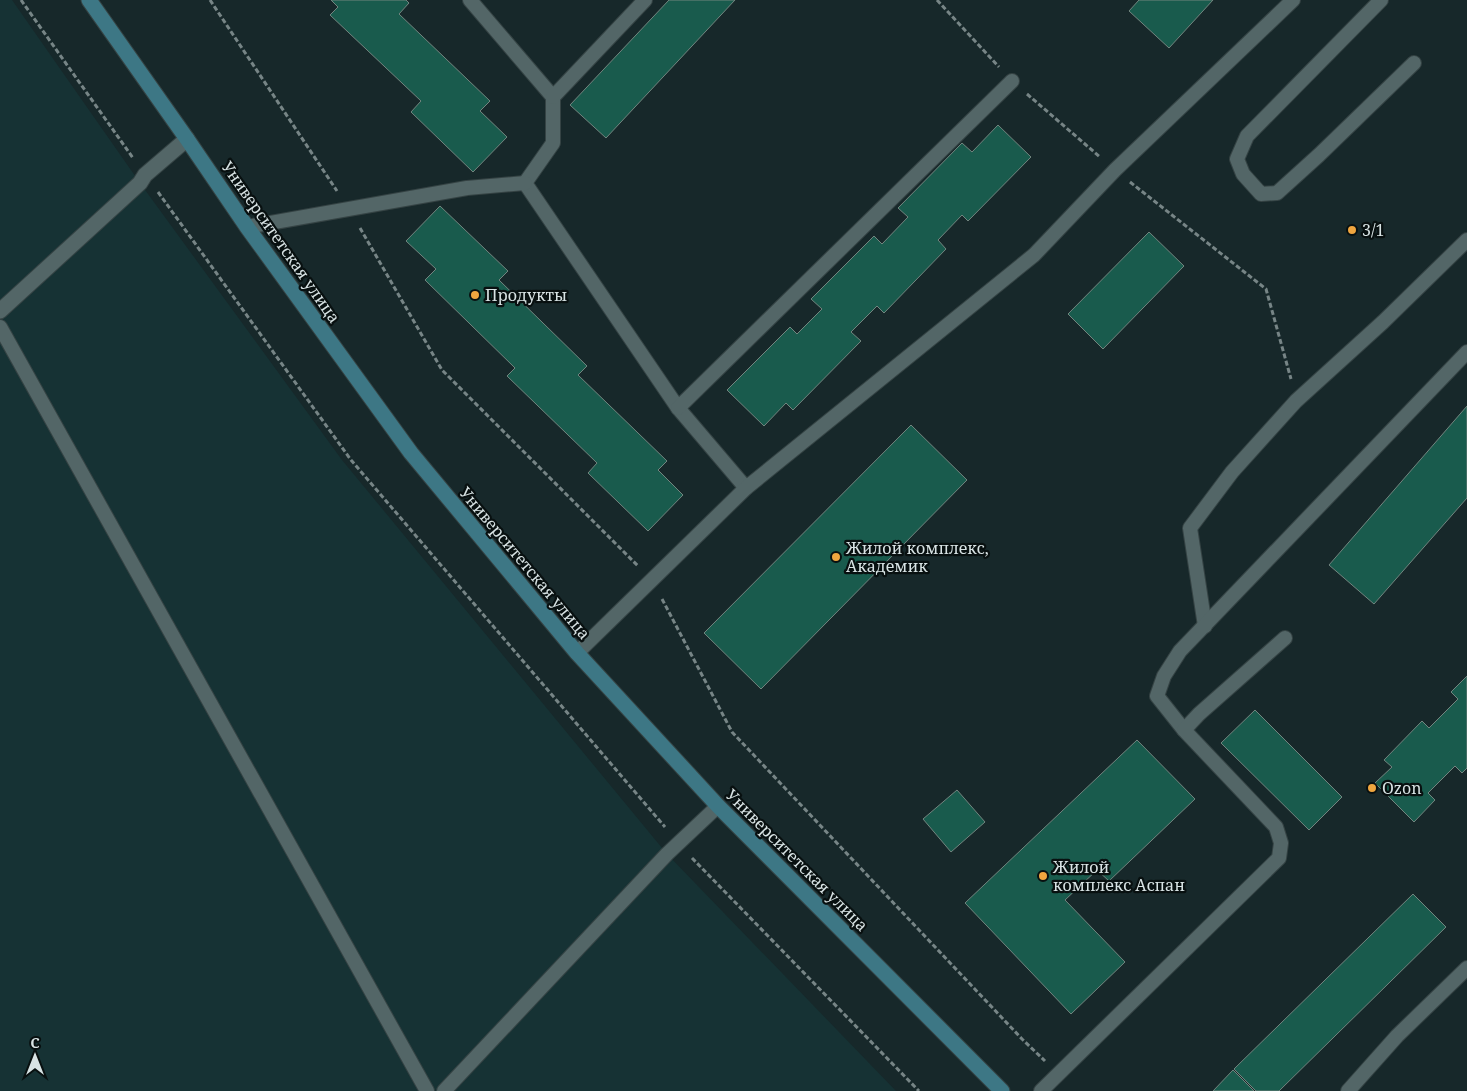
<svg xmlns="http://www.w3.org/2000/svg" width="1467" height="1091" viewBox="0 0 1467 1091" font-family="'Noto Serif',serif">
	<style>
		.built { fill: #163234 }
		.building { fill: #195b4d; stroke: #72857f }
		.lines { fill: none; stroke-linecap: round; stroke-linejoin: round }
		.service-casing { stroke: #354344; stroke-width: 16 }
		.minor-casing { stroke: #354344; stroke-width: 17 }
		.secondary-casing { stroke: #354344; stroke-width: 17 }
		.path { stroke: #778586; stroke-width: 3; stroke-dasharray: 5 2.5; stroke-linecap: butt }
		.service { stroke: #536667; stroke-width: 14 }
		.minor { stroke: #536667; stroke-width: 15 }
		.secondary { stroke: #3d7785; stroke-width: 15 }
		.poi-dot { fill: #f0a63f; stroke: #081010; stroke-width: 2 }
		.labels { text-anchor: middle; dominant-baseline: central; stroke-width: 4.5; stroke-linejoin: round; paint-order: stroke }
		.poi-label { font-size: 16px; fill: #d8e3e4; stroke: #081010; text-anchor: start }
		.street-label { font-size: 16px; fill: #d8e3e4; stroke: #081010 }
	</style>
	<rect width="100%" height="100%" fill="#17282a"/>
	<!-- built -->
	<polygon class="built" points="0,0 12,0 140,183 342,460 667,854 896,1091 0,1091"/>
	<!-- building -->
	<g class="building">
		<polygon points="331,0 406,0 409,3 399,14 490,101 480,111 507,137 473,172 411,112 421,101 330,15 338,7"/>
		<polygon points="669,0 735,0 606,138 570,105"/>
		<polygon points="1139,0 1213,0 1169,48 1129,11"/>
		<polygon points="998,125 1031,157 968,221 962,215 938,240 946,249 884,313 877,306 851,332 861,341 793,410 786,403 764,426 727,390 790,327 797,334 822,309 811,299 874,236 882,244 908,217 898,208 962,143 972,152"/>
		<polygon points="440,206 508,271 499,280 587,366 578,375 667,461 658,470 683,495 648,531 588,473 597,463 507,376 515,368 425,280 436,269 406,241"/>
		<polygon points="1149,232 1184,266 1103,349 1068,314"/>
		<polygon points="1467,406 1467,498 1374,604 1329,565"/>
		<polygon points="911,425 967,480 761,689 704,633"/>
		<polygon points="1467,676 1467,768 1462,773 1455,766 1428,793 1435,800 1414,822 1375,783 1392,767 1384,760 1422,721 1429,728 1458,699 1451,692"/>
		<polygon points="1255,710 1342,797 1309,830 1221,743"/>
		<polygon points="1137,740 1195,799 1109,881 1097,870 1065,900 1125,962 1071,1014 965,903"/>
		<polygon points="957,790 985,822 951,852 923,819"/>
		<polygon points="1413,894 1446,927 1279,1091 1256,1091 1234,1069"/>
		<polygon points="1233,1070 1254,1091 1213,1091"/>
	</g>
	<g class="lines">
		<defs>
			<g id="service">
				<polyline points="470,0 553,97 553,143 525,183 678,408 746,488"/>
				<polyline points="1381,0 1247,136 1237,159 1243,174 1261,194 1277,193 1319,155 1414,63"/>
				<polyline points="553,97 645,0"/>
				<polyline points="247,227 467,188 525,183"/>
				<polyline points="0,327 427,1091"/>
				<polyline points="678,408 1012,81"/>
				<polyline points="1205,626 1190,528 1232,472 1296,401 1383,322 1467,240"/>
				<polyline points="577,653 746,488 1034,255 1115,170 1293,0"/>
				<polyline points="1184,730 1157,696 1164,676 1180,651 1467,352"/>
				<polyline points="444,1091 667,854 718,806"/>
				<polyline points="1041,1091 1279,858 1281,843 1276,827 1184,730 1199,714 1285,638"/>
				<polyline points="1348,1091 1397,1036 1467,968"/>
			</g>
			<polyline id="minor" points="0,311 140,183 145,175 187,139"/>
			<polyline id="secondary" points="89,0 187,139 247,227 411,453 577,653 718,806 1002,1091"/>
		</defs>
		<!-- service casing -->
		<use href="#service" class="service-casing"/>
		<!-- minor casing -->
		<use href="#minor" class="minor-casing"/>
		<!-- secondary casing -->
		<use href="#secondary" class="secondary-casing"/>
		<!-- path -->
		<g class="path">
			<polyline points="21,0 133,158"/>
			<polyline points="210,0 337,191"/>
			<polyline points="937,0 999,67"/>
			<polyline points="1027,94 1100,157"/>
			<polyline points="1130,182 1266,289 1291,379"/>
			<polyline points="158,192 351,460 665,827"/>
			<polyline points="360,228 442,370 638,566"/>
			<polyline points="662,599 732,732 1022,1039 1045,1061"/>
			<polyline points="692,858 919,1091"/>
		</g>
		<!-- service -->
		<use href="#service" class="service"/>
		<!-- minor -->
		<use href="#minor" class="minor"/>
		<!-- secondary -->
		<use href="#secondary" class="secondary"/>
	</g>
	<!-- markers -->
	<g class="poi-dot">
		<circle cx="1352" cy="230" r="5"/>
		<circle cx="475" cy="295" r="5"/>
		<circle cx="836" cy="557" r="5"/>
		<circle cx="1372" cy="788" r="5"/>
		<circle cx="1043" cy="876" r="5"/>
	</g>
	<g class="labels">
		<!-- poi labels -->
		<g class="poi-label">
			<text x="1362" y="230">3/1</text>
			<text x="485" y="295">Продукты</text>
			<text x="846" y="548">Жилой комплекс,<tspan x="846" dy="18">Академик</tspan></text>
			<text x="1382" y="788">Ozon</text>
			<text x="1053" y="867">Жилой<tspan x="1053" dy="18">комплекс Аспан</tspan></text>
		</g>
		<!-- street labels -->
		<g class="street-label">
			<text transform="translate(281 242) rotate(55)">Университетская улица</text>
			<text transform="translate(525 563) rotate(50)">Университетская улица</text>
			<text transform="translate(797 860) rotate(45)">Университетская улица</text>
		</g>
	</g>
	<!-- north arrow -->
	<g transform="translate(35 1056)" stroke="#081010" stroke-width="4" paint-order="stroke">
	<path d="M0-4L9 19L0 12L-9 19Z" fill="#d8e3e4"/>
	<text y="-8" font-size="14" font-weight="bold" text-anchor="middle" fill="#d8e3e4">С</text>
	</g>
</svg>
